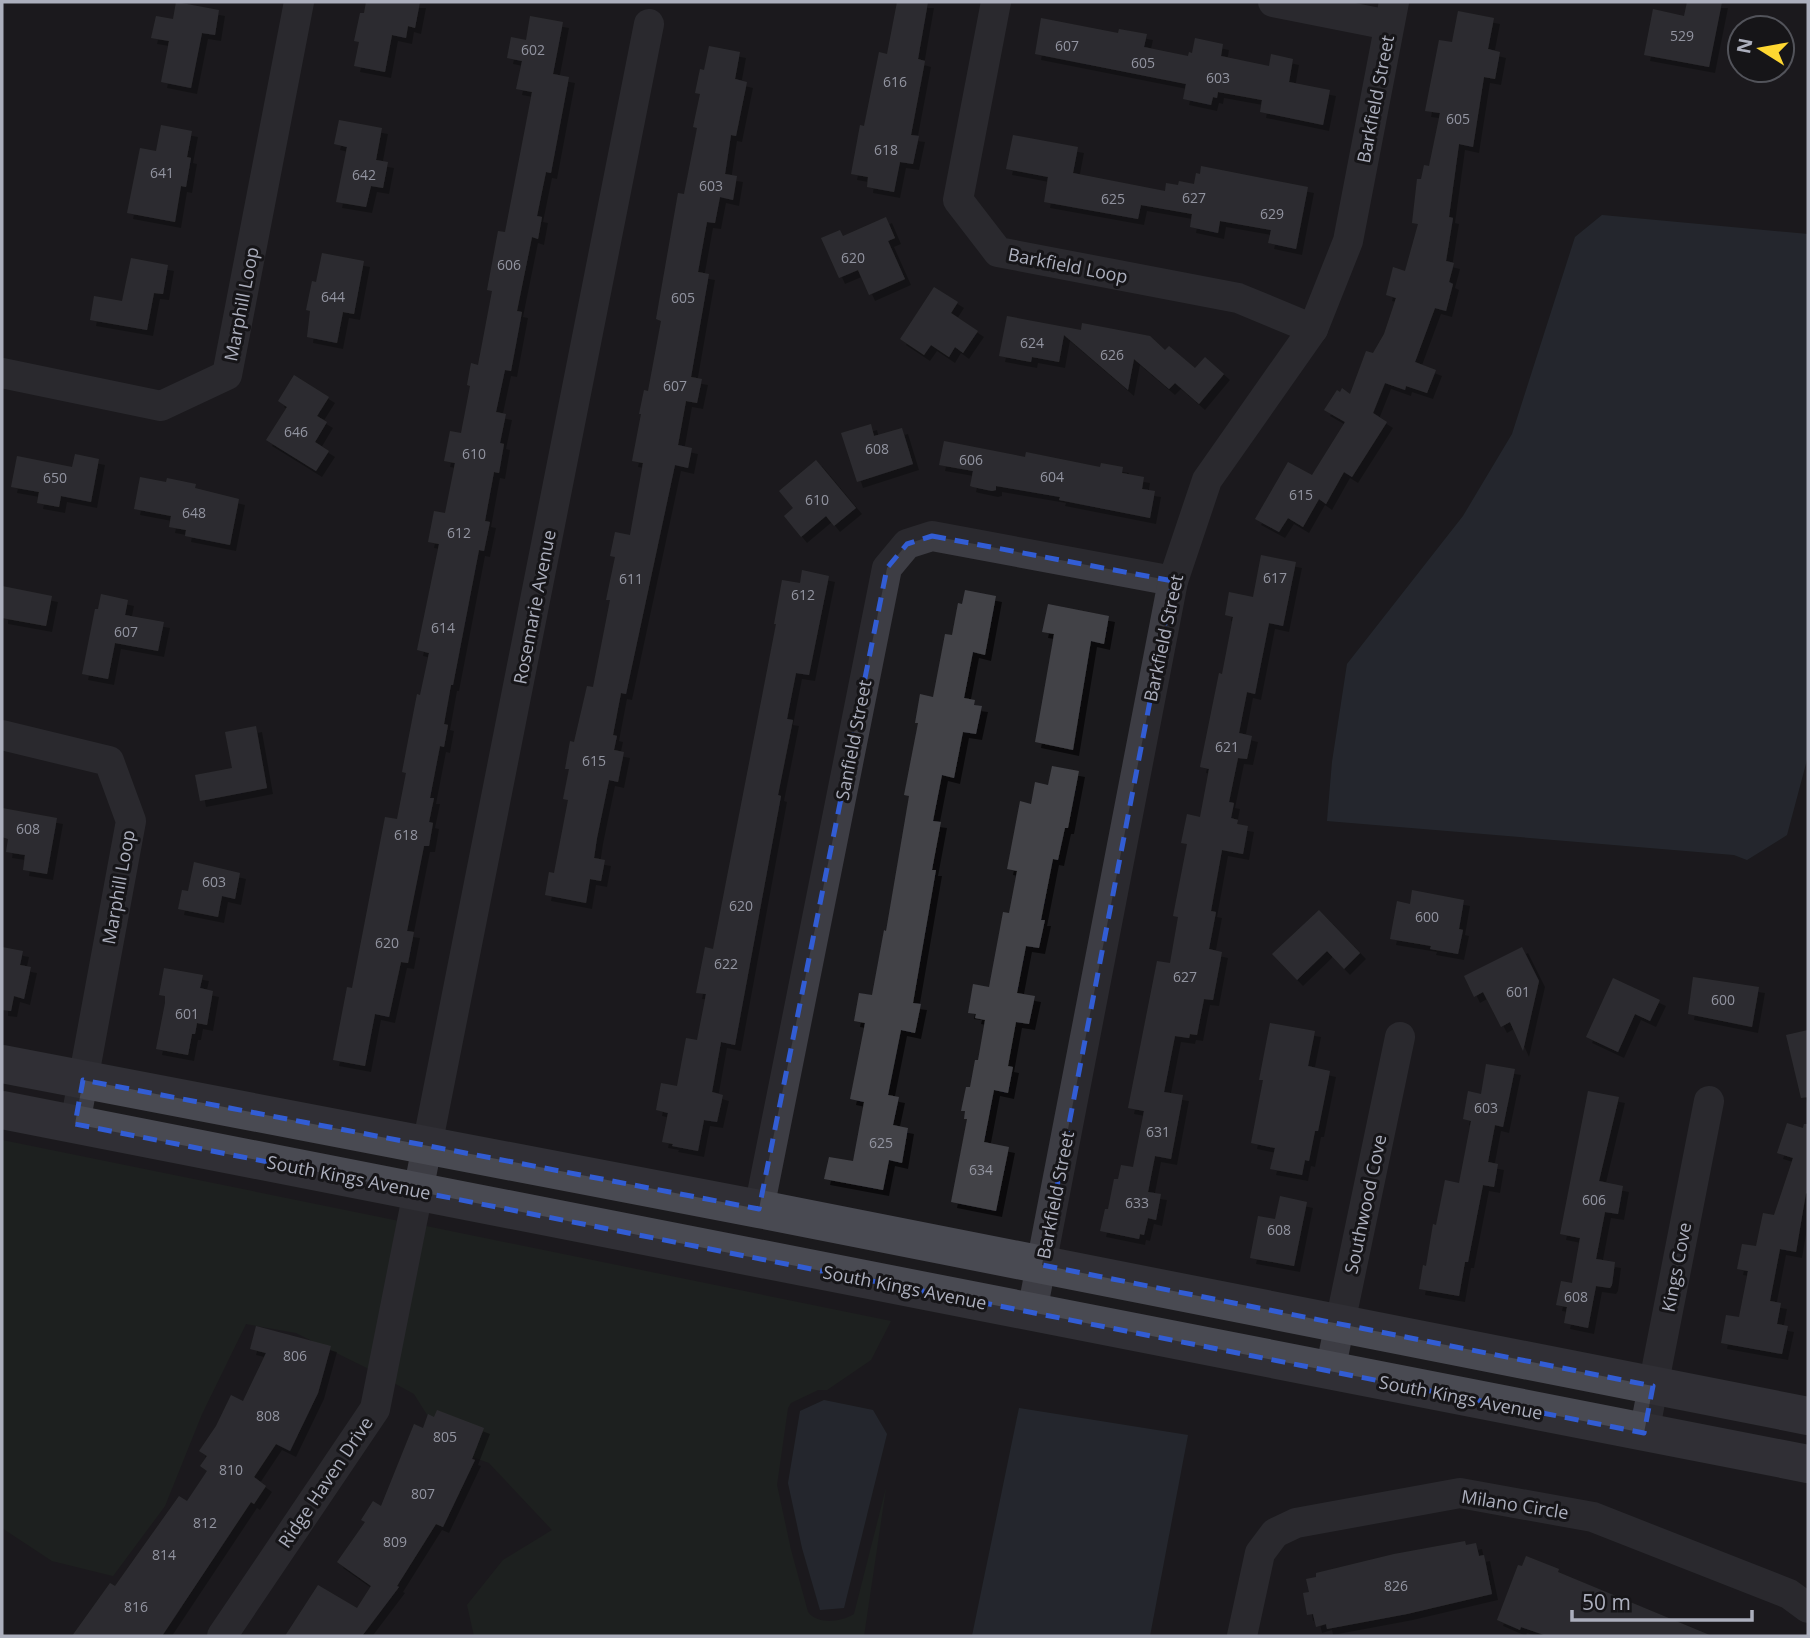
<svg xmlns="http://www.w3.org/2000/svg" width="1810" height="1638" viewBox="0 0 1810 1638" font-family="'Open Sans',sans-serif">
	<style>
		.green { fill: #202922 }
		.water { fill: #2f3742 }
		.building { fill: #424247; filter: url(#shadow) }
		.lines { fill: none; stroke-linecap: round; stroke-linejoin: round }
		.street { stroke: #3d3d44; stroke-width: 30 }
		.secondary { stroke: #494a52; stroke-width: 38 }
		.marked { fill: none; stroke: #325dd4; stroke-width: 5; stroke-dasharray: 14 9; stroke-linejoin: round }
		.labels { text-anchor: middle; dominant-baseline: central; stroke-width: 6; stroke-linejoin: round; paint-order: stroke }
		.number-label { font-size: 14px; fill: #9294a0 }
		.street-label { font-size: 18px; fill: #acafbd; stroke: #161518 }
	</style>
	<defs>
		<filter id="shadow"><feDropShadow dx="6" dy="6" stdDeviation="0" flood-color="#0009"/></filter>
	</defs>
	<rect width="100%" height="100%" fill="#1b1a1d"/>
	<!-- green -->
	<g class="green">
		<polygon points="2,1140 399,1221 369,1369 296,1333 246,1324 202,1414 165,1506 113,1576 52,1561 2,1528"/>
		<path d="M426,1226L891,1321L871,1360L827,1390H818L791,1403L788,1408L777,1485L791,1550L808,1612C817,1625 842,1622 854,1614L886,1488L864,1636H474L467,1605L503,1560L552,1530L489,1463L448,1448L414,1394L394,1383Z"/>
	</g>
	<!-- water -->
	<g class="water">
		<polygon points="1602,215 1808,234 1808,756 1787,835 1747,860 1734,855 1327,821 1332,762 1347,664 1463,516 1512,434 1575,237"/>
		<polygon points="824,1400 873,1410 887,1434 844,1608 820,1610 802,1548 788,1483 800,1411"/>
		<polygon points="1019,1408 1188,1435 1150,1636 972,1636"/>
	</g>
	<!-- building -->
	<g class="building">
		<polygon points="176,2 219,10 215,35 202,33 191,88 161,82 169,41 151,38 156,16 173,19"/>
		<polygon points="366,2 420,2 415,28 408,26 406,38 392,35 385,72 354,66 359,42 354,41 360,13 364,13"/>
		<polygon points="897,2 928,2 918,59 925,61 911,135 919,136 913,164 900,162 894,192 867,187 868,177 851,174 860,125 864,126 879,52 887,54"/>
		<polygon points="1687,2 1722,2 1709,67 1644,55 1653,9 1684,16"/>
		<polygon points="1458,11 1494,18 1488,49 1500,52 1495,79 1484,77 1473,147 1459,144 1449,217 1453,218 1446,261 1454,263 1449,282 1453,284 1446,311 1435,308 1415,362 1436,370 1427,393 1406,386 1405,390 1385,383 1373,413 1387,422 1352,477 1344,472 1326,504 1319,499 1303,527 1288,518 1279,532 1255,519 1288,462 1312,475 1345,422 1324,410 1337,390 1340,392 1342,388 1350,394 1366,351 1373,353 1384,334 1396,298 1386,295 1393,267 1405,271 1418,224 1412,223 1417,179 1421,179 1424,165 1429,166 1440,113 1425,111 1439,40 1452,42"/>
		<polygon points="530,16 563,22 553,74 569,77 551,173 546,172 537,216 542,217 538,239 532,237 517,311 522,312 511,371 505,370 496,412 506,414 500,443 504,444 499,473 494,472 485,521 490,522 484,551 479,550 453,685 451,685 444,724 448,725 444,747 440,746 430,798 434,798 429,822 433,823 429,846 424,846 407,931 414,932 408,963 401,962 389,1017 375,1014 365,1066 333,1060 347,987 352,988 385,817 397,819 406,773 402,772 417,694 420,695 429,653 417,650 439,544 428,542 434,511 445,513 455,463 444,461 450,431 461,433 470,386 467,385 471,363 478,365 492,291 487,290 498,231 505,232 532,92 516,89 522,61 507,58 511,37 526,40"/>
		<polygon points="1041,18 1118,33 1119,29 1147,34 1144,47 1188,56 1189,52 1192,53 1195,38 1223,44 1221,56 1269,66 1271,54 1293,59 1289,82 1330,90 1323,125 1260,112 1262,100 1218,92 1217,98 1213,97 1211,105 1183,99 1186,84 1035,54"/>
		<polygon points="709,46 740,52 735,79 747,82 736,136 731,135 725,174 737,176 733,200 720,197 715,223 707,222 698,272 709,274 691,377 702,379 697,403 686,401 678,445 692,448 688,468 675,465 626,694 621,693 613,735 617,736 614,750 624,752 618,782 609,780 597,838 594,858 605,860 601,881 590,879 586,903 545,895 549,872 554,873 568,800 563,799 569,769 565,769 570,741 574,742 587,686 593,687 610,600 606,600 615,557 610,556 615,532 630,535 643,463 632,461 641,414 639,414 644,390 648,391 661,321 656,319 678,193 684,194 697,128 693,127 700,94 695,93 700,69 704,70"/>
		<polygon points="339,120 382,128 376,160 388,162 383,188 371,186 366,207 336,202 347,147 334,144"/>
		<polygon points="161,125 192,131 187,157 191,158 186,187 181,186 175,222 127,213 140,148 156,151"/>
		<polygon points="1013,135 1078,147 1073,173 1165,191 1166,183 1178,185 1179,181 1194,184 1196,173 1200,174 1201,166 1308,187 1296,249 1268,243 1271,230 1220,221 1218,233 1190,227 1192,214 1141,205 1138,219 1044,202 1048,177 1006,169"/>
		<polygon points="886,217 895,238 888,241 905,279 869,295 858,270 839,278 821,238 840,230 843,236"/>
		<polygon points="322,253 364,261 354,314 343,312 337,343 307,337 310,311 306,310 312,281 316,282"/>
		<polygon points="131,258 168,265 163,294 154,293 147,330 90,320 94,296 122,301"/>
		<polygon points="934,287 958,302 951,313 978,331 963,353 955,347 949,357 931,345 924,355 900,339"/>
		<polygon points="1007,316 1081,330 1082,323 1150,336 1165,350 1169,346 1195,368 1205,357 1224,374 1199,404 1175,383 1169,389 1134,359 1128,390 1064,335 1059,362 1032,357 1031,362 999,356"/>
		<polygon points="294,375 329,397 317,416 327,422 315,442 329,451 316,471 266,440 287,407 278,401"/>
		<polygon points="871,424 874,436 902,428 913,464 857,482 841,433"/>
		<polygon points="944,441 1025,457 1026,452 1100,467 1101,463 1123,467 1122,473 1144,477 1142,489 1155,491 1150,518 1059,500 1060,497 996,486 996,490 992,491 973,487 970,486 973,471 939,465"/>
		<polygon points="75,454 99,459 91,502 61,496 59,507 37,503 39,492 11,487 17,456 72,467"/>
		<polygon points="816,460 856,508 834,526 826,516 801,537 784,516 793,508 779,491"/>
		<polygon points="140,477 166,482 167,478 196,484 195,488 239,499 230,545 185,536 186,530 169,527 171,516 134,509"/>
		<polygon points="1261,555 1296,562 1283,626 1269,623 1255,694 1247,692 1239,733 1252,736 1247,759 1238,758 1229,802 1234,803 1231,818 1238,820 1237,824 1248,826 1243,854 1222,850 1211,911 1216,912 1209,949 1222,952 1213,1000 1204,999 1197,1035 1190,1034 1189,1038 1175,1036 1164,1092 1183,1095 1171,1159 1155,1156 1148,1192 1161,1194 1156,1220 1148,1218 1144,1235 1140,1234 1139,1239 1100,1231 1105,1209 1108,1209 1114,1179 1118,1179 1121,1165 1133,1167 1144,1111 1128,1108 1157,961 1170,963 1178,917 1173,916 1187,844 1181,843 1187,814 1200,817 1209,769 1200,767 1219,673 1222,674 1233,617 1225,615 1229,592 1253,597"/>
		<polygon points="802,570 829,576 809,675 796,673 787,719 793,720 778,795 781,796 735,1045 721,1042 712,1092 723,1095 717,1122 704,1120 698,1151 672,1146 673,1144 662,1142 668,1113 656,1110 661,1083 677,1086 686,1038 697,1040 706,994 696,993 705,947 713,949 776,624 774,624 782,580 800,583"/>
		<polygon points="2,586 52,596 46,626 2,618"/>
		<polygon points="965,590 996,596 985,655 973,652 964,698 975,700 974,705 982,706 976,734 963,732 954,778 942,775 933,821 941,822 932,870 936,870 913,1003 921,1004 915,1033 901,1030 888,1095 899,1097 893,1125 908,1128 902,1163 889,1160 883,1190 824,1179 829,1157 853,1161 864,1102 850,1099 865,1023 854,1021 859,993 872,995 884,930 886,931 909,796 904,795 918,723 915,723 920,694 933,697 945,634 952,635 958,603 962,604"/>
		<polygon points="101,594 128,600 125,615 164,622 158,651 115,643 108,679 82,674 95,609 98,609"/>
		<polygon points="1048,604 1109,616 1104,644 1091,641 1073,750 1035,742 1054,634 1042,632"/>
		<polygon points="256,726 267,788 200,801 195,775 232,768 225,732"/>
		<polygon points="1052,766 1079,771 1068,828 1065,828 1058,860 1053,859 1041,920 1045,920 1039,948 1026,946 1017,993 1035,996 1029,1024 1016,1022 1008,1066 1013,1067 1008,1093 994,1090 984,1142 1009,1147 996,1211 951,1202 967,1119 964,1119 965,1111 961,1111 966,1087 970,1087 975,1060 978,1060 985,1020 975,1018 976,1014 968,1013 973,984 989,987 1003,912 1009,913 1017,871 1007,869 1020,801 1031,804 1035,782 1048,785"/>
		<polygon points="2,808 57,818 47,874 23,870 25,855 6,852 8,839 2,837"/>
		<polygon points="194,862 240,873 235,899 222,896 218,917 178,909 182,890 188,891"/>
		<polygon points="1412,890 1464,900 1459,929 1463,930 1458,954 1430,949 1431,946 1390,939 1397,901 1410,904"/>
		<polygon points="1319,910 1360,953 1344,969 1327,951 1297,980 1272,954"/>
		<polygon points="2,947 23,951 20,965 31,967 24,999 14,996 11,1011 2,1010"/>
		<polygon points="1522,947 1539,981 1523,1051 1510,1022 1501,1027 1483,992 1474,997 1464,976"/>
		<polygon points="164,968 203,975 200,988 213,991 207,1025 197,1023 195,1034 192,1034 188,1055 156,1049 165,1003 165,996 159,995"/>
		<polygon points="1693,977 1759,987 1752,1027 1688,1014"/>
		<polygon points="1613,978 1660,1000 1650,1021 1635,1014 1618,1052 1586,1037"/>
		<polygon points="1270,1023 1315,1031 1308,1066 1330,1071 1318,1131 1315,1131 1309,1161 1305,1160 1302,1175 1270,1169 1275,1148 1251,1143 1263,1080 1259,1080"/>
		<polygon points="1808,1030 1808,1097 1801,1098 1786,1035"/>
		<polygon points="1486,1064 1515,1069 1503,1127 1495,1125 1488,1162 1498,1164 1494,1187 1483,1185 1468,1262 1465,1262 1459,1296 1419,1289 1423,1265 1426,1266 1433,1224 1436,1225 1445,1180 1459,1183 1471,1121 1463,1119 1468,1091 1481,1094"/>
		<polygon points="1588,1091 1619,1097 1599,1181 1623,1186 1618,1214 1605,1212 1596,1259 1615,1262 1612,1285 1610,1288 1596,1286 1588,1328 1564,1323 1567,1307 1556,1305 1561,1281 1572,1283 1580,1238 1560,1234"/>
		<polygon points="1787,1123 1803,1128 1804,1124 1808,1124 1808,1194 1806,1193 1796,1252 1780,1249 1770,1301 1781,1303 1777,1324 1788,1326 1782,1354 1721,1343 1726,1315 1739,1317 1748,1271 1737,1269 1742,1244 1756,1246 1763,1213 1774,1215 1793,1158 1777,1153"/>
		<polygon points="1280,1196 1307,1202 1294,1266 1250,1258 1258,1216 1275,1219"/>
		<polygon points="256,1326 331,1346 318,1393 290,1451 276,1444 254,1477 266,1486 254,1504 251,1502 162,1636 72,1636 110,1583 115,1586 179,1496 187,1501 207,1471 200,1466 207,1456 199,1451 216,1426 231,1395 243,1401 266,1353 250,1349"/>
		<polygon points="437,1410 484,1428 472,1459 475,1460 443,1527 436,1524 397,1586 399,1587 362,1636 285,1636 318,1585 357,1608 371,1586 337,1562 365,1522 361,1520 373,1501 381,1506 414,1424 423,1428 428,1414 434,1417"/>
		<polygon points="1465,1541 1466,1545 1476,1543 1479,1556 1484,1555 1492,1594 1407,1614 1327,1629 1326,1624 1316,1627 1313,1614 1307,1615 1303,1593 1309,1592 1306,1579 1316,1577 1316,1573 1394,1554"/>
		<polygon points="1526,1556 1559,1569 1558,1572 1712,1636 1547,1636 1521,1627 1520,1630 1497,1620 1518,1565 1522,1566"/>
	</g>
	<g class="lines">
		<!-- street -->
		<g class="street">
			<polyline points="996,2 958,200 998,252 1238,298 1313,329"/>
			<polyline points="1273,2 1389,25"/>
			<polyline points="2,373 161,406 227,375 299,2"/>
			<polyline points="2,735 109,761 131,821 75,1124"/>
			<polyline points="759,1209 887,568 907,544 932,536 1173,581"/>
			<polyline points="1032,1312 1173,581 1207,480 1313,329 1348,241 1394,2"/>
			<polyline points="1330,1371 1400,1037"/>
			<polyline points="1644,1433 1709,1101"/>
			<polyline points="222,1636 375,1409 649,24"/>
			<polyline points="1242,1636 1260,1553 1275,1533 1296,1523 1460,1493 1593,1517 1789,1594 1808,1608"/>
		</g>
		<!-- secondary -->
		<g class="secondary">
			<polyline points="2,1064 759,1209 1808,1416"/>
			<polyline points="2,1110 1808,1464"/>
		</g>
	</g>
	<!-- marked area -->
	<path d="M0 0H1810V1638H0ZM932,536L1173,581L1042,1265L1653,1386L1644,1433L75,1124L83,1080L759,1209L887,568L907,544Z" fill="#1b1a1d" fill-opacity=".55" fill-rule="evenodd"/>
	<path class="marked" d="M932,536L1173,581L1042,1265L1653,1386L1644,1433L75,1124L83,1080L759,1209L887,568L907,544Z"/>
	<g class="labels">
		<!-- number labels -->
		<g class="number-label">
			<text x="1682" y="35">529</text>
			<text x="1067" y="45">607</text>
			<text x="533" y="49">602</text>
			<text x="1143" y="62">605</text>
			<text x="1218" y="77">603</text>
			<text x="895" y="81">616</text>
			<text x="1458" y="118">605</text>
			<text x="886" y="149">618</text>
			<text x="162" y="172">641</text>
			<text x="364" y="174">642</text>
			<text x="711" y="185">603</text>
			<text x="1194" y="197">627</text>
			<text x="1113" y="198">625</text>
			<text x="1272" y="213">629</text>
			<text x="853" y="257">620</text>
			<text x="509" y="264">606</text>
			<text x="333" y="296">644</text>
			<text x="683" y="297">605</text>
			<text x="1032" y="342">624</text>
			<text x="1112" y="354">626</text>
			<text x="675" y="385">607</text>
			<text x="296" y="431">646</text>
			<text x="877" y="448">608</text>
			<text x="474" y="453">610</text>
			<text x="971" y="459">606</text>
			<text x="1052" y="476">604</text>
			<text x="55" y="477">650</text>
			<text x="1301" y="494">615</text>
			<text x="817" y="499">610</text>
			<text x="194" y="512">648</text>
			<text x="459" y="532">612</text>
			<text x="1275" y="577">617</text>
			<text x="631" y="578">611</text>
			<text x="803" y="594">612</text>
			<text x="443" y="627">614</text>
			<text x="126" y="631">607</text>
			<text x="1227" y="746">621</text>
			<text x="594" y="760">615</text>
			<text x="28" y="828">608</text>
			<text x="406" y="834">618</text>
			<text x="214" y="881">603</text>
			<text x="741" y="905">620</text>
			<text x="1427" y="916">600</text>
			<text x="387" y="942">620</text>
			<text x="726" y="963">622</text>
			<text x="1185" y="976">627</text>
			<text x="1518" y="991">601</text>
			<text x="1723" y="999">600</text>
			<text x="187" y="1013">601</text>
			<text x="1486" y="1107">603</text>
			<text x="1158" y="1131">631</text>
			<text x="881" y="1142">625</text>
			<text x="981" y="1169">634</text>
			<text x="1594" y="1199">606</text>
			<text x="1137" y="1202">633</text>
			<text x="1279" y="1229">608</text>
			<text x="1576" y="1296">608</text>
			<text x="295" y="1355">806</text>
			<text x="268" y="1415">808</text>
			<text x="445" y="1436">805</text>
			<text x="231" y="1469">810</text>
			<text x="423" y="1493">807</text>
			<text x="205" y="1522">812</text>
			<text x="395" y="1541">809</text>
			<text x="164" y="1554">814</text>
			<text x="1396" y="1585">826</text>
			<text x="136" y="1606">816</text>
		</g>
		<!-- street labels -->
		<g class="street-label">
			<text transform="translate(1375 99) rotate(-79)">Barkfield Street</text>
			<text transform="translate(1068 265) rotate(11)">Barkfield Loop</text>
			<text transform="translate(241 304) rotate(-79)">Marphill Loop</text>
			<text transform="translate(534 607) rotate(-79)">Rosemarie Avenue</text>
			<text transform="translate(1163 638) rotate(-78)">Barkfield Street</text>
			<text transform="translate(853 740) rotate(-79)">Sanfield Street</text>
			<text transform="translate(118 887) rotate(-80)">Marphill Loop</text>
			<text transform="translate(349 1177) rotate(11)">South Kings Avenue</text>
			<text transform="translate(1055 1195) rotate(-79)">Barkfield Street</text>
			<text transform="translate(1365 1204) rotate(-78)">Southwood Cove</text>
			<text transform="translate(1676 1267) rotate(-79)">Kings Cove</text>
			<text transform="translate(905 1287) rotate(11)">South Kings Avenue</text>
			<text transform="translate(1461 1397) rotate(11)">South Kings Avenue</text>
			<text transform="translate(325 1482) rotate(-56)">Ridge Haven Drive</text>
			<text transform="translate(1515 1504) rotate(9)">Milano Circle</text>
		</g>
	</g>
	<!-- border -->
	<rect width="1810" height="1638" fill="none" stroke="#acafbd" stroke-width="7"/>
	<!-- north arrow -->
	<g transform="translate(1761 49) rotate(281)"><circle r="33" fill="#161518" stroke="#52535a" stroke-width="2"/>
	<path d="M0-5L12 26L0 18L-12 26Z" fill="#fed731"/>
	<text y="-10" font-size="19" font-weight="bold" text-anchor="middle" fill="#acafbd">N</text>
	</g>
	<!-- scale -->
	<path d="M1572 1610v10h180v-10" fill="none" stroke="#acafbd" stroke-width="3.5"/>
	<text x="1582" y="1610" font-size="21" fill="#acafbd" stroke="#161518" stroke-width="5" paint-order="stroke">50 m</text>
</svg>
